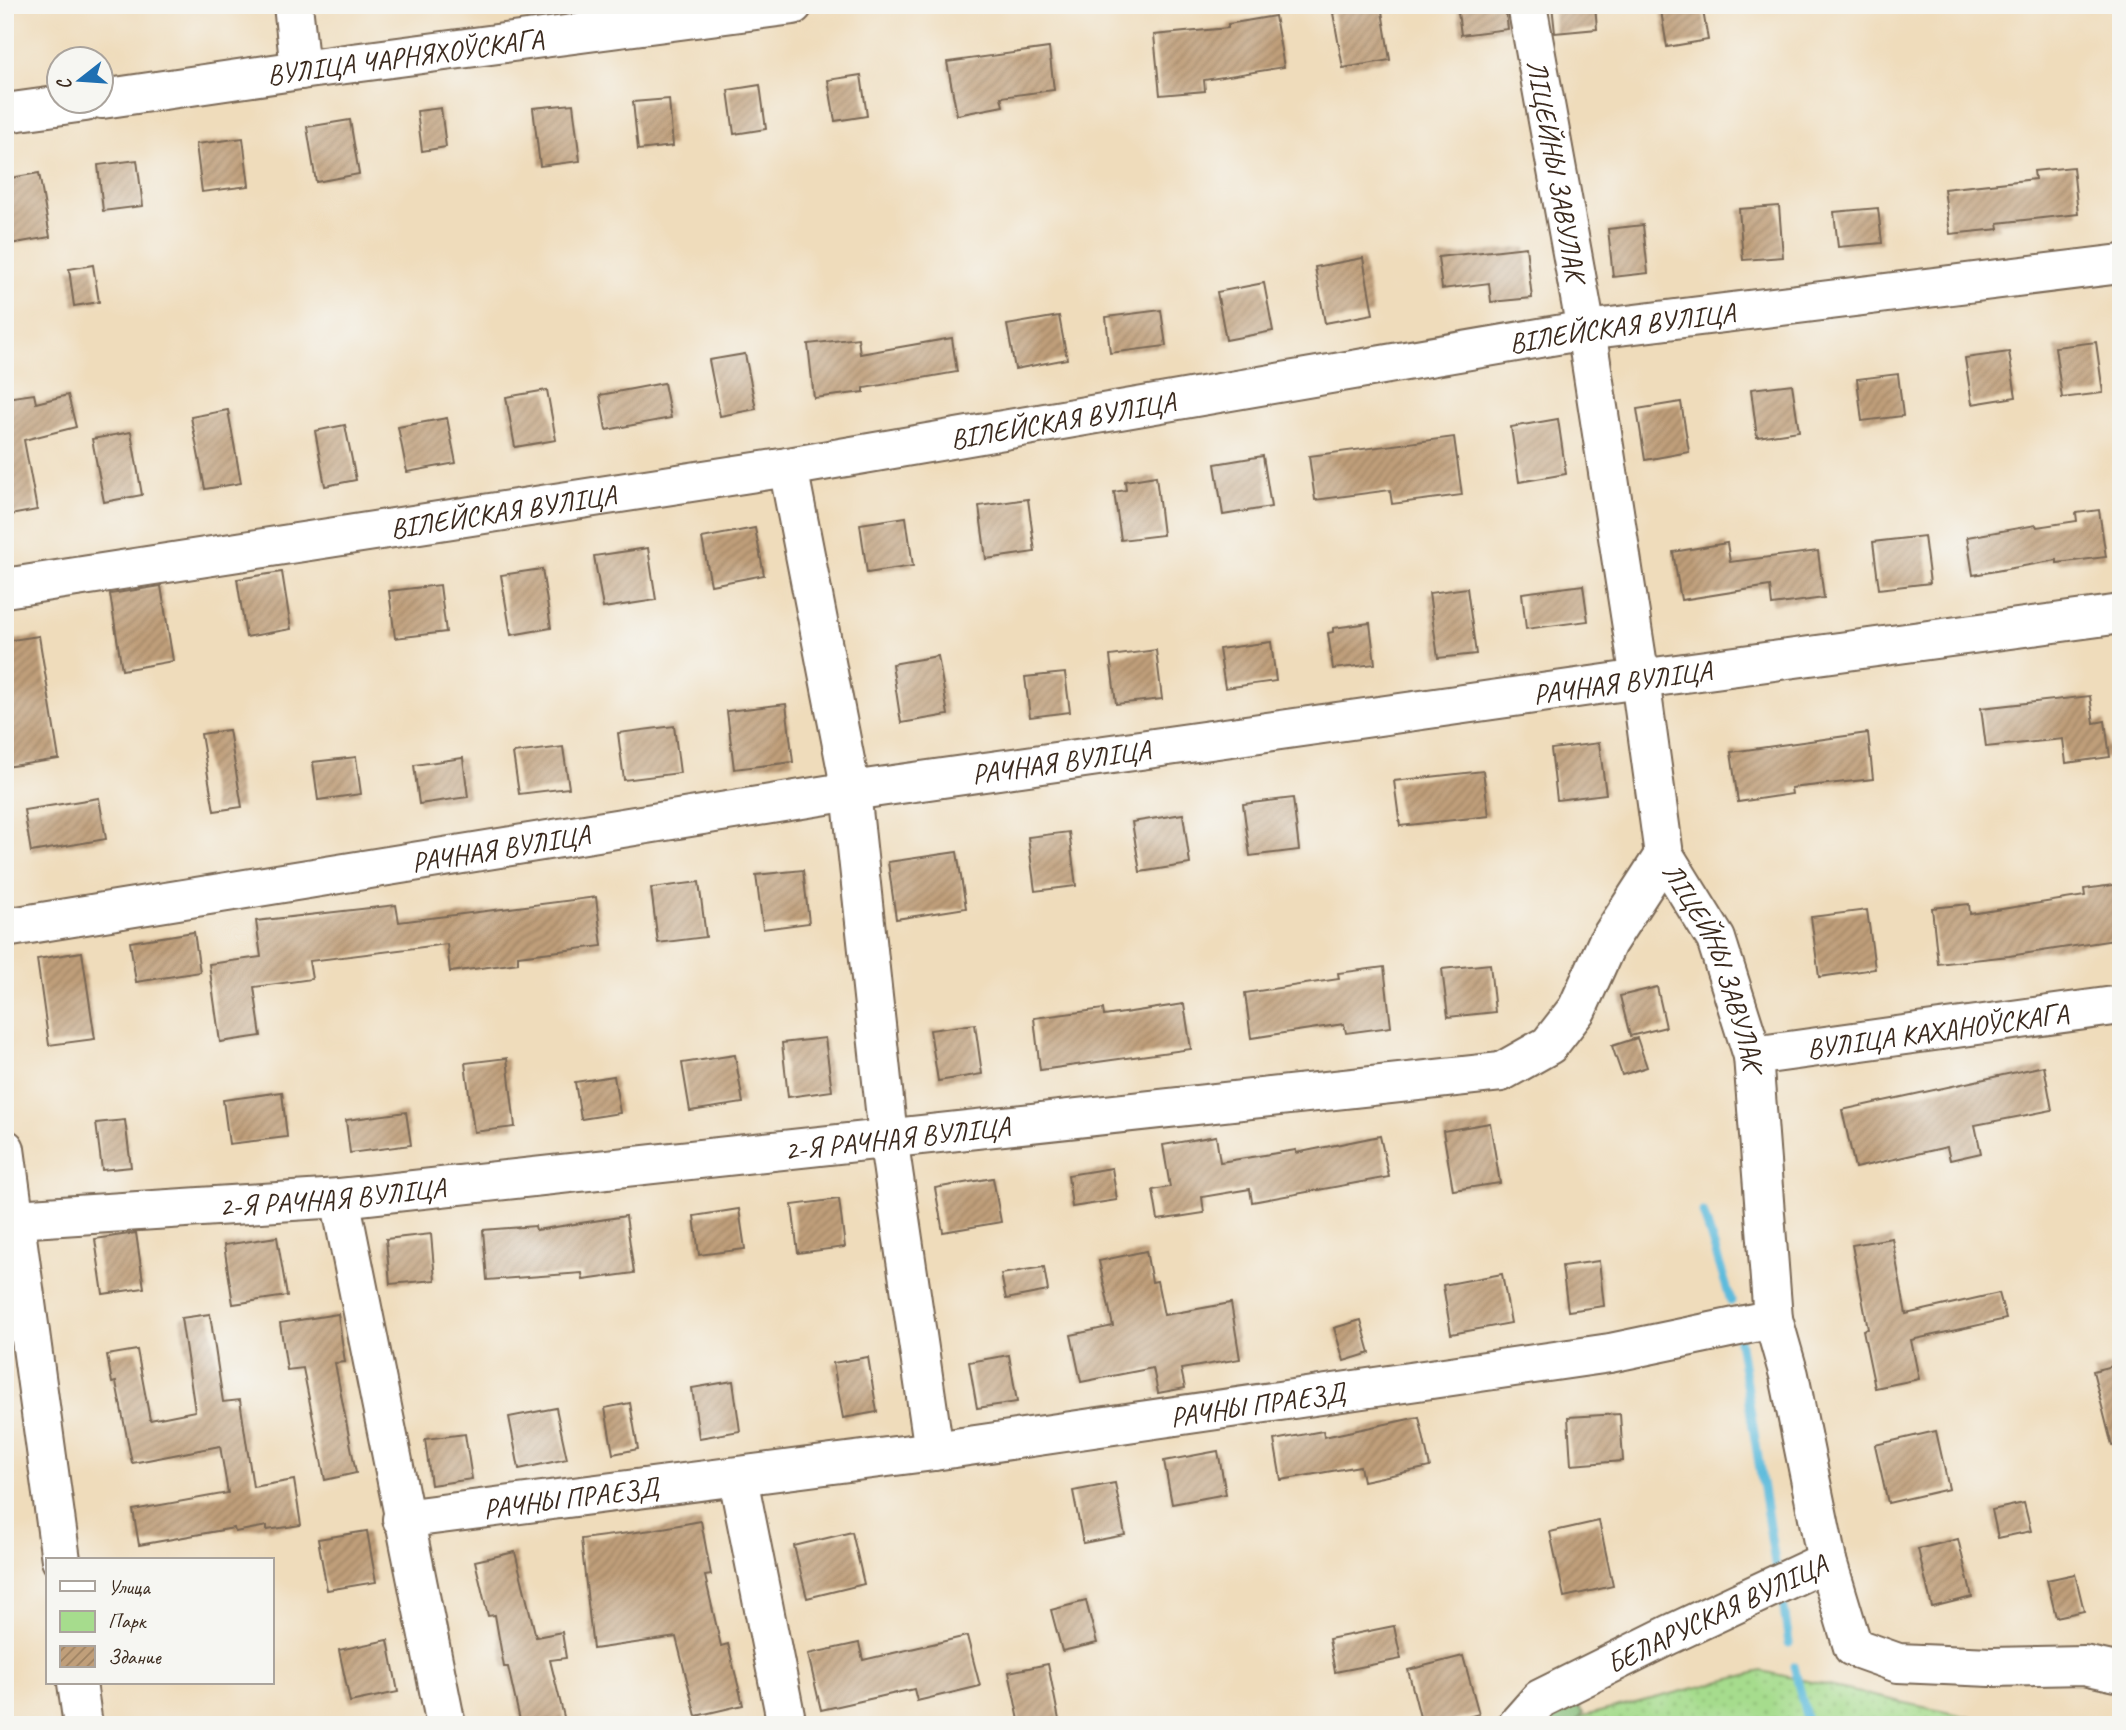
<svg xmlns="http://www.w3.org/2000/svg" width="2126" height="1730" viewBox="0 0 2126 1730" font-family="Caveat,sans-serif">
	<style>
		.green { fill: url(#green-dots); stroke: #708356; stroke-width: 2 }
		.forest { fill: url(#forest-firs); stroke: #60734b; stroke-width: 2 }
		.lines { fill: none; stroke-linecap: round; stroke-linejoin: round }
		.stream { stroke: #5dbbdc; stroke-width: 9 }
		.building { fill: url(#building-hatch) }
		.minor-casing { stroke: #7a6855; stroke-width: 42 }
		.major-casing { stroke: #7a6855; stroke-width: 42 }
		.minor { stroke: #fff; stroke-width: 38 }
		.major { stroke: #fff; stroke-width: 38 }
		.labels { text-anchor: middle; dominant-baseline: central; stroke-width: 6; stroke-linejoin: round; paint-order: stroke }
		.street-label { font-size: 28px; fill: #3b2a1e; stroke: #f6f6f2 }
	</style>
	<defs>
		<pattern id="green-dots" width="8" height="8" patternUnits="userSpaceOnUse" patternTransform="scale(1.75)"><rect width="8" height="8" fill="#a6dc8d"/><path d="M2 2h.1M6 6h.1" fill="none" stroke="#90bd79" stroke-width="1.8" stroke-linecap="round"/></pattern>
		<pattern id="forest-firs" width="22" height="20" patternUnits="userSpaceOnUse" patternTransform="scale(1.75)"><rect width="22" height="20" fill="#84bc78"/><path d="M5 1l3.5 6h-7zM16 11l3.5 6h-7z" fill="#6d9962"/></pattern>
		<pattern id="building-hatch" width="6" height="6" patternUnits="userSpaceOnUse" patternTransform="scale(1.75)"><rect width="6" height="6" fill="#c09f7a"/><path d="M-1 1l2-2M0 6l6-6M5 7l2-2" fill="none" stroke="#9d8263"/></pattern>
	</defs>
	<rect width="100%" height="100%" fill="#f6f6f2"/>
	<filter id="ink" filterUnits="userSpaceOnUse"><feTurbulence type="fractalNoise" baseFrequency=".0143" numOctaves="2"/><feDisplacementMap in="SourceGraphic" scale="14" xChannelSelector="R" yChannelSelector="G"/><feConvolveMatrix kernelMatrix="1 2 1 2 8 2 1 2 1" color-interpolation-filters="sRGB"/></filter>
	<filter id="wash" filterUnits="userSpaceOnUse"><feTurbulence type="fractalNoise" baseFrequency=".00686" numOctaves="4" result="noise"/><feDisplacementMap in="SourceGraphic" scale="28" xChannelSelector="R" yChannelSelector="G"/><feGaussianBlur stdDeviation="1.57" result="paint"/><feColorMatrix in="noise" values="0 0 0 0 0 0 0 0 0 0 0 0 0 0 0 0 0 1.4 0 .05"/><feComposite in="paint" operator="in"/></filter>
	<g filter="url(#wash)">
		<rect width="100%" height="100%" fill="#efdcbb"/>
		<!-- green -->
		<polygon class="green" points="1762,1671 2004,1725 1563,1725 1568,1720"/>
		<!-- forest -->
		<polygon class="forest" points="1567,1695 1583,1713 1575,1725 1542,1725"/>
		<g class="lines">
			<!-- stream -->
			<g class="stream">
				<polyline points="1703,1212 1731,1301"/>
				<polyline points="1738,1334 1777,1575"/>
				<polyline points="1782,1595 1789,1643"/>
				<polyline points="1794,1666 1808,1725"/>
			</g>
		</g>
		<g id="blocks">
			<!-- building -->
			<g class="building">
				<polygon points="1373,5 1381,5 1390,60 1343,68 1333,13"/>
				<polygon points="1457,5 1505,5 1508,29 1461,35"/>
				<polygon points="1552,5 1595,5 1597,29 1555,33"/>
				<polygon points="1660,5 1702,5 1708,40 1667,47"/>
				<polygon points="1275,16 1284,67 1204,80 1205,91 1160,95 1154,35 1228,28 1228,24"/>
				<polygon points="1049,48 1054,90 1001,97 1003,106 957,115 947,62"/>
				<polygon points="861,75 867,116 835,121 828,80"/>
				<polygon points="760,85 766,129 734,134 728,90"/>
				<polygon points="669,99 673,146 638,150 633,102"/>
				<polygon points="573,104 580,161 540,166 533,108"/>
				<polygon points="441,108 446,147 422,151 417,111"/>
				<polygon points="350,120 359,174 316,182 307,127"/>
				<polygon points="243,138 249,186 202,192 196,144"/>
				<polygon points="137,160 143,206 103,211 98,165"/>
				<polygon points="2073,167 2078,214 1998,223 1999,229 1950,234 1944,189 2035,179 2034,171"/>
				<polygon points="39,173 50,237 10,244 5,218 5,179"/>
				<polygon points="1779,206 1783,257 1743,260 1739,209"/>
				<polygon points="1878,208 1882,243 1838,247 1834,212"/>
				<polygon points="1643,225 1648,273 1613,277 1608,229"/>
				<polygon points="1526,247 1532,298 1491,302 1489,283 1442,289 1438,257"/>
				<polygon points="1363,258 1373,314 1325,323 1315,267"/>
				<polygon points="93,265 99,302 74,306 69,269"/>
				<polygon points="1264,283 1273,331 1226,340 1217,292"/>
				<polygon points="1161,310 1166,346 1110,353 1106,317"/>
				<polygon points="1059,316 1067,359 1015,369 1007,325"/>
				<polygon points="858,338 860,354 952,338 957,372 864,388 864,392 814,398 808,344"/>
				<polygon points="2096,342 2103,393 2062,398 2055,347"/>
				<polygon points="2009,352 2016,397 1972,404 1965,358"/>
				<polygon points="745,354 756,409 720,416 709,360"/>
				<polygon points="1898,374 1903,416 1862,421 1857,379"/>
				<polygon points="664,383 671,418 606,430 600,395"/>
				<polygon points="1792,384 1799,431 1757,437 1751,389"/>
				<polygon points="547,390 556,440 515,447 506,397"/>
				<polygon points="34,394 36,403 68,395 76,427 24,440 37,510 5,516 5,398"/>
				<polygon points="1681,402 1689,452 1645,460 1637,409"/>
				<polygon points="228,410 241,483 205,489 191,417"/>
				<polygon points="447,418 456,463 407,472 398,427"/>
				<polygon points="1558,419 1566,474 1519,482 1511,427"/>
				<polygon points="345,425 356,480 325,486 315,431"/>
				<polygon points="131,432 142,495 104,502 92,439"/>
				<polygon points="1454,437 1462,495 1392,504 1390,490 1315,500 1309,456"/>
				<polygon points="1263,456 1271,507 1223,515 1215,464"/>
				<polygon points="1156,476 1163,535 1121,540 1114,492 1126,490 1125,481"/>
				<polygon points="1028,499 1035,552 986,559 979,506"/>
				<polygon points="2099,510 2106,557 2057,563 2057,560 1973,575 1967,537 2036,525 2037,527 2077,521 2076,513"/>
				<polygon points="906,517 913,566 867,573 860,524"/>
				<polygon points="755,528 764,575 711,585 702,538"/>
				<polygon points="1924,536 1930,583 1879,589 1873,542"/>
				<polygon points="1727,543 1730,562 1818,551 1824,598 1772,605 1770,586 1681,600 1673,552"/>
				<polygon points="648,548 656,600 603,608 594,556"/>
				<polygon points="542,569 551,628 511,635 501,575"/>
				<polygon points="282,572 291,629 246,637 237,579"/>
				<polygon points="440,585 446,632 395,638 389,591"/>
				<polygon points="1583,585 1588,621 1526,629 1522,593"/>
				<polygon points="161,586 173,661 122,670 110,594"/>
				<polygon points="1467,588 1476,654 1438,658 1429,593"/>
				<polygon points="1370,623 1375,664 1333,669 1328,633 1333,632 1333,628"/>
				<polygon points="39,636 59,759 5,767 5,641"/>
				<polygon points="1271,642 1276,681 1225,688 1219,649"/>
				<polygon points="1156,650 1162,699 1116,704 1110,656"/>
				<polygon points="938,656 948,715 901,723 892,664"/>
				<polygon points="1065,673 1070,712 1030,717 1025,677"/>
				<polygon points="2090,696 2094,723 2105,721 2110,757 2066,763 2063,739 1986,747 1981,708"/>
				<polygon points="786,704 793,762 734,769 727,711"/>
				<polygon points="674,726 680,773 624,780 618,733"/>
				<polygon points="229,730 242,807 214,811 201,734"/>
				<polygon points="1868,733 1873,779 1791,788 1792,794 1738,802 1731,752"/>
				<polygon points="1599,743 1606,794 1557,800 1551,749"/>
				<polygon points="563,747 569,788 519,794 513,753"/>
				<polygon points="356,757 361,794 318,800 313,762"/>
				<polygon points="463,758 468,797 419,804 414,765"/>
				<polygon points="1483,771 1489,816 1400,826 1394,781"/>
				<polygon points="99,798 106,839 31,852 24,810"/>
				<polygon points="1293,798 1299,850 1250,856 1243,804"/>
				<polygon points="1183,814 1190,864 1140,872 1132,822"/>
				<polygon points="1069,832 1076,886 1035,891 1028,837"/>
				<polygon points="957,852 966,908 896,919 888,862"/>
				<polygon points="803,870 809,923 763,929 756,875"/>
				<polygon points="699,882 706,937 658,943 651,888"/>
				<polygon points="2121,884 2121,939 2009,956 1938,964 1932,908 1969,904 1970,914 2085,896 2084,889"/>
				<polygon points="596,897 602,946 518,956 518,963 450,972 447,944 309,961 312,979 254,987 261,1036 220,1042 209,964 261,957 256,921 396,905 399,922"/>
				<polygon points="1867,910 1875,969 1819,977 1811,917"/>
				<polygon points="194,932 200,972 136,982 130,942"/>
				<polygon points="82,952 95,1039 49,1045 37,959"/>
				<polygon points="1490,964 1495,1012 1448,1017 1442,969"/>
				<polygon points="1384,967 1391,1027 1346,1033 1344,1024 1251,1038 1245,993 1339,979 1338,973"/>
				<polygon points="1657,987 1666,1027 1630,1036 1620,996"/>
				<polygon points="1184,1004 1191,1049 1040,1070 1034,1018 1103,1009 1104,1016"/>
				<polygon points="975,1024 982,1074 938,1081 930,1030"/>
				<polygon points="825,1038 832,1091 788,1097 782,1043"/>
				<polygon points="1637,1038 1647,1067 1622,1075 1612,1046"/>
				<polygon points="735,1055 743,1103 690,1111 682,1063"/>
				<polygon points="507,1058 515,1127 474,1132 465,1063"/>
				<polygon points="2044,1066 2052,1110 1975,1125 1981,1153 1950,1160 1947,1147 1855,1168 1842,1110"/>
				<polygon points="614,1076 620,1113 581,1119 575,1082"/>
				<polygon points="282,1092 287,1137 229,1144 223,1100"/>
				<polygon points="406,1112 411,1145 350,1153 346,1120"/>
				<polygon points="125,1120 131,1167 102,1170 96,1123"/>
				<polygon points="1490,1123 1500,1183 1453,1190 1443,1131"/>
				<polygon points="1216,1136 1220,1162 1296,1150 1296,1153 1380,1136 1389,1177 1252,1202 1250,1189 1202,1197 1204,1213 1158,1220 1153,1190 1170,1187 1163,1145"/>
				<polygon points="1112,1168 1117,1200 1072,1207 1068,1175"/>
				<polygon points="993,1178 1001,1222 943,1232 935,1188"/>
				<polygon points="839,1199 845,1247 798,1253 792,1205"/>
				<polygon points="739,1209 745,1249 699,1255 694,1216"/>
				<polygon points="626,1216 634,1273 583,1280 582,1273 487,1280 483,1230 535,1226 536,1230"/>
				<polygon points="136,1233 144,1288 103,1294 95,1239"/>
				<polygon points="431,1234 435,1280 390,1284 386,1239"/>
				<polygon points="277,1237 287,1296 233,1304 224,1245"/>
				<polygon points="1892,1238 1906,1314 1999,1293 2006,1319 1911,1340 1919,1379 1875,1388 1863,1330 1868,1329 1852,1245"/>
				<polygon points="1146,1251 1152,1282 1157,1281 1164,1315 1231,1303 1240,1359 1181,1369 1185,1388 1158,1393 1153,1368 1081,1382 1071,1335 1113,1326 1099,1261"/>
				<polygon points="1599,1261 1604,1306 1568,1311 1562,1266"/>
				<polygon points="1044,1267 1048,1291 1006,1299 1001,1274"/>
				<polygon points="1502,1274 1511,1323 1451,1334 1443,1285"/>
				<polygon points="210,1314 223,1402 240,1400 253,1487 294,1480 301,1525 267,1530 267,1526 235,1532 234,1528 139,1545 133,1510 228,1493 220,1446 132,1463 116,1382 112,1383 107,1355 137,1350 150,1420 195,1411 181,1318"/>
				<polygon points="338,1314 345,1362 335,1363 356,1473 325,1480 303,1368 287,1370 280,1323"/>
				<polygon points="1361,1320 1370,1353 1344,1361 1334,1328"/>
				<polygon points="1009,1355 1017,1402 977,1408 969,1362"/>
				<polygon points="868,1357 877,1412 843,1418 833,1363"/>
				<polygon points="2121,1364 2121,1445 2112,1446 2093,1371"/>
				<polygon points="733,1381 740,1431 699,1438 692,1388"/>
				<polygon points="630,1403 638,1449 613,1454 605,1408"/>
				<polygon points="556,1408 567,1459 519,1469 509,1417"/>
				<polygon points="1620,1414 1623,1461 1571,1465 1568,1417"/>
				<polygon points="1419,1417 1430,1467 1363,1481 1360,1466 1281,1480 1274,1440 1323,1431 1324,1437"/>
				<polygon points="1936,1431 1949,1489 1888,1503 1875,1445"/>
				<polygon points="465,1434 472,1479 431,1485 425,1439"/>
				<polygon points="1218,1451 1226,1494 1172,1504 1164,1461"/>
				<polygon points="1115,1483 1125,1535 1083,1543 1073,1491"/>
				<polygon points="2024,1503 2031,1531 1998,1538 1992,1510"/>
				<polygon points="701,1521 711,1575 705,1576 721,1646 728,1644 743,1705 696,1716 676,1637 593,1649 581,1539 652,1530"/>
				<polygon points="1599,1521 1613,1586 1564,1597 1550,1532"/>
				<polygon points="367,1531 376,1582 327,1590 318,1539"/>
				<polygon points="852,1532 864,1584 807,1598 794,1546"/>
				<polygon points="1958,1539 1972,1597 1932,1607 1918,1549"/>
				<polygon points="515,1552 536,1637 562,1632 566,1658 550,1660 566,1725 521,1725 508,1667 504,1667 495,1615 488,1616 475,1561"/>
				<polygon points="2075,1574 2084,1611 2056,1617 2047,1580"/>
				<polygon points="1086,1601 1097,1643 1062,1651 1051,1610"/>
				<polygon points="1394,1626 1401,1659 1335,1672 1329,1639"/>
				<polygon points="967,1636 980,1686 917,1701 914,1689 821,1710 808,1654 859,1643 863,1660"/>
				<polygon points="388,1640 398,1692 350,1702 339,1650"/>
				<polygon points="1463,1656 1479,1714 1439,1725 1422,1725 1408,1670"/>
				<polygon points="1048,1664 1060,1725 1020,1725 1009,1672"/>
			</g>
		</g>
	</g>
	<g filter="url(#ink)">
		<use href="#blocks" fill-opacity="0" stroke="#7a6855" stroke-width="2"/>
		<g class="lines">
			<defs>
				<g id="minor">
					<polyline points="293,5 300,70"/>
					<path id="s1" d="M1527,5L1586,330L1640,679L1664,855L1716,939L1753,1056L1773,1319L1789,1375L1827,1561L1853,1647L1898,1663L1991,1667L2084,1665L2121,1673"/>
					<polyline points="788,467 851,791 888,1137 934,1451"/>
					<path id="s2" d="M5,588L788,467L1586,330L2121,264"/>
					<path id="s3" d="M5,928L851,791L1640,679L2121,614"/>
					<path id="s4" d="M1753,1056L2121,1005"/>
					<polyline points="5,1149 61,1560"/>
					<polyline points="340,1198 446,1725"/>
					<path id="s5" d="M15,1219L340,1198L1501,1072L1549,1045L1577,1009L1607,943L1664,855"/>
					<polyline points="738,1478 787,1725"/>
					<path id="s6" d="M402,1519L934,1451L1610,1353L1773,1319"/>
					<polyline points="77,1683 83,1725"/>
					<path id="s7" d="M1517,1725L1540,1699L1669,1635L1827,1561"/>
				</g>
				<g id="major">
					<path id="s8" d="M102,99L300,70L793,5"/>
					<polyline points="5,113 85,102"/>
				</g>
			</defs>
			<!-- minor casing -->
			<use href="#minor" class="minor-casing"/>
			<!-- major casing -->
			<use href="#major" class="major-casing"/>
			<!-- minor -->
			<use href="#minor" class="minor"/>
			<!-- major -->
			<use href="#major" class="major"/>
		</g>
	</g>
	<g class="labels">
		<!-- street labels -->
		<g class="street-label">
			<text stroke="none"><textPath href="#s8" startOffset="306">ВУЛІЦА ЧАРНЯХОЎСКАГА</textPath></text>
			<text stroke="none"><textPath href="#s1" startOffset="168">ЛІЦЕЙНЫ ЗАВУЛАК</textPath></text>
			<text stroke="none"><textPath href="#s2" startOffset="1638">ВІЛЕЙСКАЯ ВУЛІЦА</textPath></text>
			<text stroke="none"><textPath href="#s2" startOffset="1071">ВІЛЕЙСКАЯ ВУЛІЦА</textPath></text>
			<text stroke="none"><textPath href="#s2" startOffset="504">ВІЛЕЙСКАЯ ВУЛІЦА</textPath></text>
			<text stroke="none"><textPath href="#s3" startOffset="1636">РАЧНАЯ ВУЛІЦА</textPath></text>
			<text stroke="none"><textPath href="#s3" startOffset="1069">РАЧНАЯ ВУЛІЦА</textPath></text>
			<text stroke="none"><textPath href="#s3" startOffset="502">РАЧНАЯ ВУЛІЦА</textPath></text>
			<text stroke="none"><textPath href="#s1" startOffset="985">ЛІЦЕЙНЫ ЗАВУЛАК</textPath></text>
			<text stroke="none"><textPath href="#s4" startOffset="186">ВУЛІЦА КАХАНОЎСКАГА</textPath></text>
			<text stroke="none"><textPath href="#s5" startOffset="886">2-Я РАЧНАЯ ВУЛІЦА</textPath></text>
			<text stroke="none"><textPath href="#s5" startOffset="318">2-Я РАЧНАЯ ВУЛІЦА</textPath></text>
			<text stroke="none"><textPath href="#s6" startOffset="863">РАЧНЫ ПРАЕЗД</textPath></text>
			<text stroke="none"><textPath href="#s6" startOffset="170">РАЧНЫ ПРАЕЗД</textPath></text>
			<text stroke="none"><textPath href="#s7" startOffset="231">БЕЛАРУСКАЯ ВУЛІЦА</textPath></text>
		</g>
	</g>
	<!-- margin -->
	<rect width="2126" height="1730" fill="none" stroke="#f6f6f2" stroke-width="28"/>
	<!-- legend -->
	<rect x="46" y="1558" width="228" height="126" fill="#f6f6f2" stroke="#aba49d" stroke-width="2"/>
	<rect x="60" y="1581" width="35" height="10" fill="#ffffff" stroke="#aba49d" stroke-width="2"/>
	<text x="108" y="1594" font-size="21" fill="#3b2a1e">Улица</text>
	<rect x="60" y="1611" width="35" height="21" fill="#a6dc8d" stroke="#aba49d" stroke-width="2"/>
	<text x="108" y="1628" font-size="21" fill="#3b2a1e">Парк</text>
	<rect x="60" y="1646" width="35" height="21" fill="url(#building-hatch)" stroke="#aba49d" stroke-width="2"/>
	<text x="108" y="1664" font-size="21" fill="#3b2a1e">Здание</text>
	<!-- north arrow -->
	<g transform="translate(80 80) rotate(253)"><circle r="33" fill="#f6f6f2" stroke="#aba49d" stroke-width="2"/>
	<path d="M0-5L12 26L0 18L-12 26Z" fill="#1f6fb2"/>
	<text y="-10" font-size="19" font-weight="bold" text-anchor="middle" fill="#3b2a1e">С</text>
	</g>
</svg>
